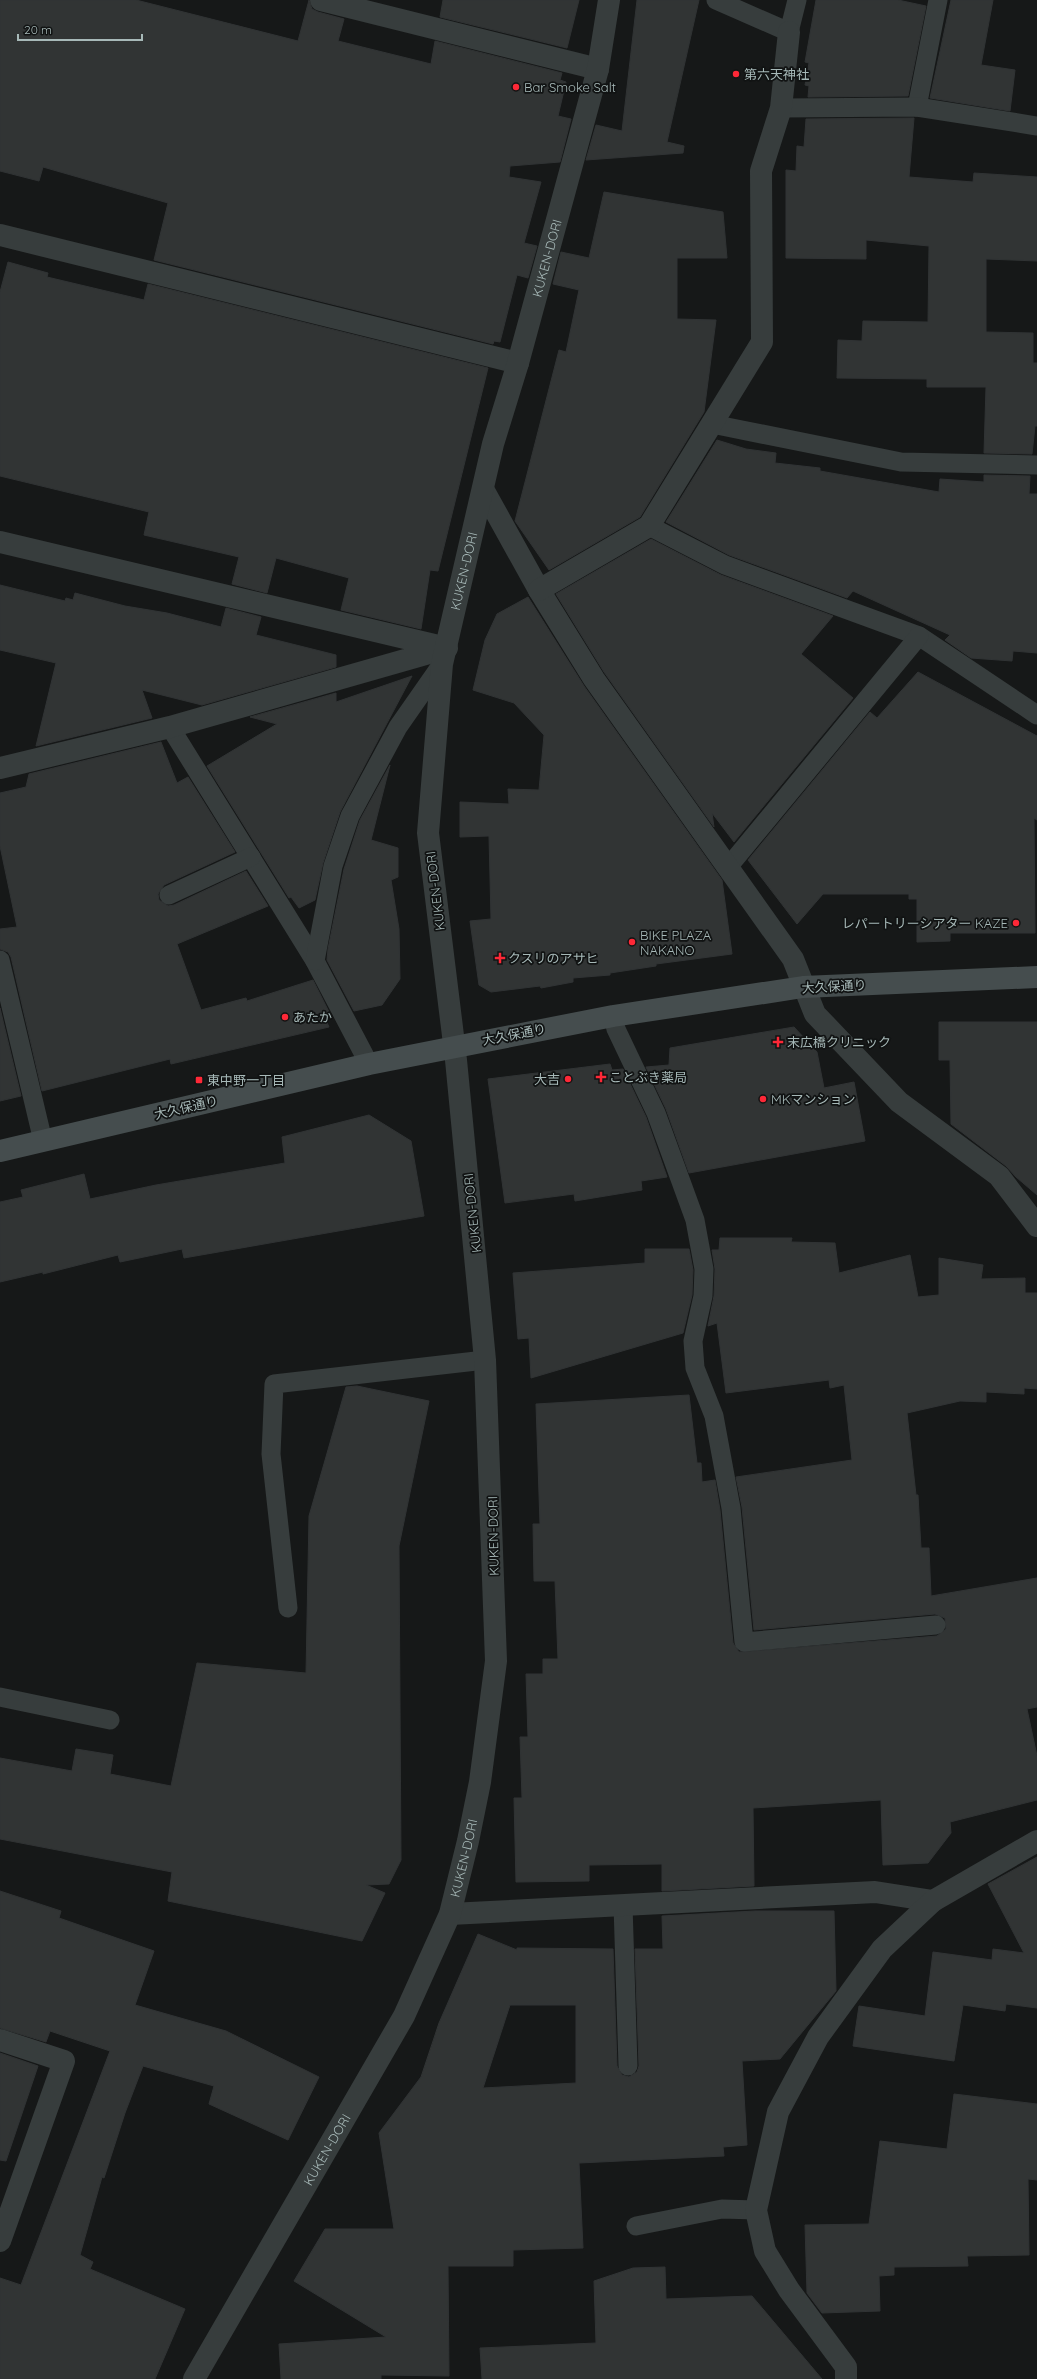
<svg xmlns="http://www.w3.org/2000/svg" width="1037" height="2379" viewBox="0 0 1037 2379" font-family="Quicksand,'Noto Sans JP',sans-serif">
	<style>
		.building { fill: #313434; stroke: #303334; fill-rule: evenodd }
		.lines { fill: none; stroke-linecap: round; stroke-linejoin: round }
		.service { stroke: #373d3d; stroke-width: 19 }
		.minor { stroke: #373d3d; stroke-width: 22 }
		.tertiary { stroke: #373d3d; stroke-width: 22 }
		.secondary { stroke: #454d4e; stroke-width: 22 }
		.poi-dot { fill: #fe2837; stroke: #111313; stroke-width: 1.5 }
		.labels { text-anchor: middle; dominant-baseline: central; stroke-width: 3.5; stroke-linejoin: round; paint-order: stroke }
		.poi-label { font-size: 13px; fill: #a7b9b8; stroke: #111313; text-anchor: start }
		.street-label { font-size: 13px; fill: #a7b9b8; stroke: #111313 }
	</style>
	<rect width="100%" height="100%" fill="#161818"/>
	<!-- building -->
	<g class="building">
		<polygon points="0,0 136,0 298,41 309,0 312,9 318,12 344,19 338,41 431,64 435,41 562,73 560,80 566,82 558,116 571,119 560,162 510,166 509,177 541,182 524,243 537,246 528,278 517,275 500,342 494,341 493,344 154,260 168,203 43,167 39,181 0,171"/>
		<polygon points="443,0 579,0 567,48 440,17"/>
		<polygon points="637,0 699,0 667,142 684,146 683,153 586,160 596,125 622,131"/>
		<polygon points="816,0 898,0 926,6 908,96 808,97 809,86 805,85 809,63 805,62"/>
		<polygon points="951,0 993,0 981,65 1015,70 1010,111 930,98"/>
		<polygon points="914,118 909,177 973,182 974,173 1037,177 1037,261 986,259 986,332 1033,333 1033,363 1037,363 1037,426 1035,426 1032,454 984,453 986,387 927,387 927,379 837,378 838,340 862,341 863,321 928,322 929,246 866,240 866,259 786,258 786,170 796,171 797,146 804,147 806,119"/>
		<polygon points="604,192 723,212 727,258 677,258 677,319 716,320 704,412 640,517 549,570 515,521 559,350 566,352 579,290 553,284 561,252 589,258"/>
		<polygon points="8,262 48,273 47,277 144,300 148,284 488,368 438,571 430,570 421,629 341,610 349,578 276,558 267,593 232,584 239,557 144,535 149,512 0,476 0,292"/>
		<polygon points="717,440 746,449 776,453 775,463 820,468 820,471 939,492 940,479 984,482 984,475 1030,476 1029,494 1037,494 1037,653 1013,651 1012,661 971,658 945,640 950,635 853,591 847,598 729,555 666,522"/>
		<polygon points="651,539 721,575 833,616 801,654 853,698 734,842 712,813 714,827 604,672 556,594"/>
		<polygon points="0,585 65,601 66,598 73,600 75,593 125,606 167,613 221,627 226,608 261,617 256,635 336,655 336,667 202,705 142,690 152,718 36,746 56,663 0,650"/>
		<polygon points="528,597 584,686 722,880 732,954 656,964 656,966 610,973 610,975 573,978 573,982 541,988 540,986 491,992 479,985 470,921 491,919 489,836 460,837 460,802 509,804 508,789 539,790 544,735 514,703 473,690 485,640 497,614"/>
		<polygon points="918,672 1037,736 1037,820 1034,818 1035,933 950,933 950,941 917,942 917,899 909,899 909,894 823,894 797,924 748,860 870,712 877,718"/>
		<polygon points="412,676 340,812 323,863 315,900 299,908 291,897 289,898 207,766 277,724 250,717 336,693 336,702"/>
		<polygon points="161,742 177,783 188,777 235,852 164,885 158,894 159,900 168,906 174,905 246,871 268,906 177,944 201,1010 246,998 247,1001 313,980 331,1016 325,1018 329,1027 171,1064 170,1059 42,1091 11,957 8,952 0,949 0,929 17,927 0,846 0,793 26,787 29,774"/>
		<polygon points="390,765 371,840 398,848 398,877 391,880 399,929 400,979 382,1005 354,1011 327,960 328,949 344,869 360,820"/>
		<polygon points="0,1008 21,1096 0,1101"/>
		<polygon points="939,1022 1037,1022 1037,1195 1016,1177 1006,1166 951,1124 950,1060 939,1060"/>
		<polygon points="794,1027 817,1052 824,1088 854,1082 865,1141 689,1173 666,1109 646,1067 669,1065 670,1048"/>
		<polygon points="610,1064 612,1070 623,1069 646,1117 667,1177 641,1181 642,1190 575,1201 574,1194 505,1203 488,1079"/>
		<polygon points="369,1115 411,1141 424,1216 184,1258 182,1249 120,1262 118,1255 43,1274 43,1272 0,1282 0,1202 23,1197 21,1190 84,1174 90,1199 156,1185 285,1163 282,1137"/>
		<polygon points="720,1238 792,1238 791,1242 835,1243 839,1273 910,1255 918,1297 939,1295 939,1258 983,1265 981,1279 1025,1278 1025,1293 1037,1293 1037,1389 1024,1388 1024,1394 986,1392 986,1402 960,1401 907,1413 916,1495 918,1495 921,1548 929,1548 931,1596 1037,1578 1037,1707 1027,1709 1037,1756 1037,1800 950,1822 951,1833 928,1863 883,1865 881,1800 753,1808 754,1886 662,1891 662,1864 589,1865 589,1881 516,1882 514,1798 522,1798 520,1737 528,1737 526,1674 543,1674 543,1659 558,1659 555,1581 534,1581 533,1524 540,1524 536,1404 689,1395 697,1463 701,1463 702,1482 715,1480 720,1510 733,1643 739,1652 937,1636 946,1629 945,1618 935,1614 754,1630 742,1507 736,1477 852,1460 844,1385 830,1388 829,1380 726,1393 717,1323 708,1326 714,1296 715,1269 712,1250 719,1250"/>
		<polygon points="645,1249 689,1249 693,1270 692,1295 683,1333 531,1378 529,1338 518,1339 513,1273 645,1263"/>
		<polygon points="357,1386 429,1401 399,1546 401,1860 389,1884 366,1885 385,1893 362,1941 168,1901 172,1872 0,1839 0,1758 72,1771 76,1749 113,1755 110,1774 171,1786 197,1663 306,1673 309,1516 346,1387"/>
		<polygon points="1037,1857 1037,2008 1006,2004 1005,2011 963,2005 954,2061 853,2046 859,2006 925,2016 933,1952 992,1960 993,1949 1024,1953 988,1884"/>
		<polygon points="0,1891 61,1911 59,1918 154,1951 135,2005 226,2031 319,2077 288,2140 209,2104 214,2086 143,2066 125,2113 104,2178 102,2177 80,2255 93,2262 90,2269 185,2309 155,2379 0,2379 0,2278 21,2285 110,2051 50,2031 46,2042 0,2028"/>
		<path d="M755,1911H834L836,1991L780,2059L742,2061L747,2145L723,2147L724,2156L579,2163L583,2248L513,2250V2266H448L449,2376L381,2375V2379H281L279,2344L386,2337L294,2281L325,2229H394L379,2133L421,2077L439,2023L478,1934L517,1950V1948L613,1949L617,2066L622,2075L629,2077L637,2072L639,2066L635,1949H663L662,1916ZM510,2005H576V2083L483,2088Z"/>
		<polygon points="0,2053 38,2066 6,2161 0,2160"/>
		<polygon points="954,2094 1037,2104 1037,2180 1028,2179 1029,2255 967,2256 968,2266 894,2267 894,2275 879,2276 880,2311 822,2313 807,2293 805,2225 869,2224 880,2141 947,2149"/>
		<polygon points="665,2267 666,2299 752,2296 822,2379 482,2379 480,2348 596,2343 594,2281 633,2268"/>
	</g>
	<g class="lines">
		<!-- service -->
		<g class="service">
			<polyline points="716,0 789,32 797,0"/>
			<polyline points="917,107 938,0"/>
			<polyline points="781,108 917,107 1037,126"/>
			<polyline points="712,424 901,462 1037,465"/>
			<polyline points="649,526 725,565 919,636 1037,715"/>
			<polyline points="170,727 315,961 369,1064"/>
			<polyline points="729,866 919,636"/>
			<polyline points="169,895 251,857"/>
			<polyline points="0,960 43,1141"/>
			<polyline points="315,961 333,866 350,816 398,727 442,664"/>
			<polyline points="613,1016 616,1029 656,1113 695,1220 704,1269 703,1296 693,1341 695,1368 714,1416 731,1508 744,1642 936,1625"/>
			<polyline points="288,1608 271,1454 274,1384 485,1360"/>
			<polyline points="0,1697 110,1720"/>
			<polyline points="623,1905 628,2066"/>
			<polyline points="636,2226 722,2209 756,2210"/>
		</g>
		<!-- minor -->
		<g class="minor">
			<polyline points="321,0 598,69"/>
			<polyline points="0,235 518,363"/>
			<polyline points="483,489 539,590 594,679 793,959 815,1014 899,1102 999,1176 1037,1226"/>
			<polyline points="0,542 447,648 170,727 0,768"/>
			<polyline points="539,590 649,526 762,342 761,171 781,108 789,32"/>
			<polyline points="450,1914 875,1892 933,1901"/>
			<polyline points="0,2040 64,2061 0,2241"/>
			<polyline points="846,2379 846,2367 789,2290 765,2251 756,2210 778,2112 818,2037 882,1949 933,1901 1037,1841"/>
		</g>
		<!-- tertiary -->
		<path class="tertiary" id="s1" d="M194,2379L404,2016L450,1914L468,1841L480,1782L496,1661L485,1360L456,1060L428,833L442,664L493,444L518,363L598,69L609,0"/>
		<!-- secondary -->
		<polyline class="secondary" points="0,1151 369,1064 613,1016 803,987 1037,977"/>
	</g>
	<!-- markers -->
	<g class="poi-dot">
		<circle cx="736" cy="74" r="4"/>
		<circle cx="516" cy="87" r="4"/>
		<circle cx="1016" cy="923" r="4"/>
		<circle cx="632" cy="942" r="4"/>
		<path d="M498 952h4v4h4v4h-4v4h-4v-4h-4v-4h4z"/>
		<circle cx="285" cy="1017" r="4"/>
		<path d="M776 1036h4v4h4v4h-4v4h-4v-4h-4v-4h4z"/>
		<path d="M599 1071h4v4h4v4h-4v4h-4v-4h-4v-4h4z"/>
		<circle cx="568" cy="1079" r="4"/>
		<rect x="195" y="1076" width="8" height="8" rx="2"/>
		<circle cx="763" cy="1099" r="4"/>
	</g>
	<g class="labels">
		<!-- poi labels -->
		<g class="poi-label">
			<text x="744" y="74">第六天神社</text>
			<text x="524" y="87">Bar Smoke Salt</text>
			<text x="1008" y="923" text-anchor="end">レパートリーシアター KAZE</text>
			<text x="640" y="935">BIKE PLAZA<tspan x="640" dy="15">NAKANO</tspan></text>
			<text x="508" y="958">クスリのアサヒ</text>
			<text x="293" y="1017">あたか</text>
			<text x="787" y="1042">末広橋クリニック</text>
			<text x="609" y="1077">ことぶき薬局</text>
			<text x="560" y="1079" text-anchor="end">大吉</text>
			<text x="207" y="1080">東中野一丁目</text>
			<text x="771" y="1099">MKマンション</text>
		</g>
		<!-- street labels -->
		<g class="street-label">
			<text stroke="none"><textPath href="#s1" startOffset="2209">KUKEN-DORI</textPath></text>
			<text stroke="none"><textPath href="#s1" startOffset="1885">KUKEN-DORI</textPath></text>
			<text transform="translate(435 891) rotate(-97)">KUKEN-DORI</text>
			<text transform="translate(834 986) rotate(-3)">大久保通り</text>
			<text transform="translate(514 1034) rotate(-11)">大久保通り</text>
			<text transform="translate(186 1107) rotate(-13)">大久保通り</text>
			<text transform="translate(472 1213) rotate(-96)">KUKEN-DORI</text>
			<text transform="translate(493 1536) rotate(-91)">KUKEN-DORI</text>
			<text stroke="none"><textPath href="#s1" startOffset="589">KUKEN-DORI</textPath></text>
			<text stroke="none"><textPath href="#s1" startOffset="265">KUKEN-DORI</textPath></text>
		</g>
	</g>
	<!-- scale -->
	<path d="M18 34v6h124v-6" fill="none" stroke="#a7b9b8" stroke-width="2"/>
	<text x="24" y="34" font-size="12" fill="#a7b9b8" stroke="#111313" stroke-width="3" paint-order="stroke">20 m</text>
</svg>
